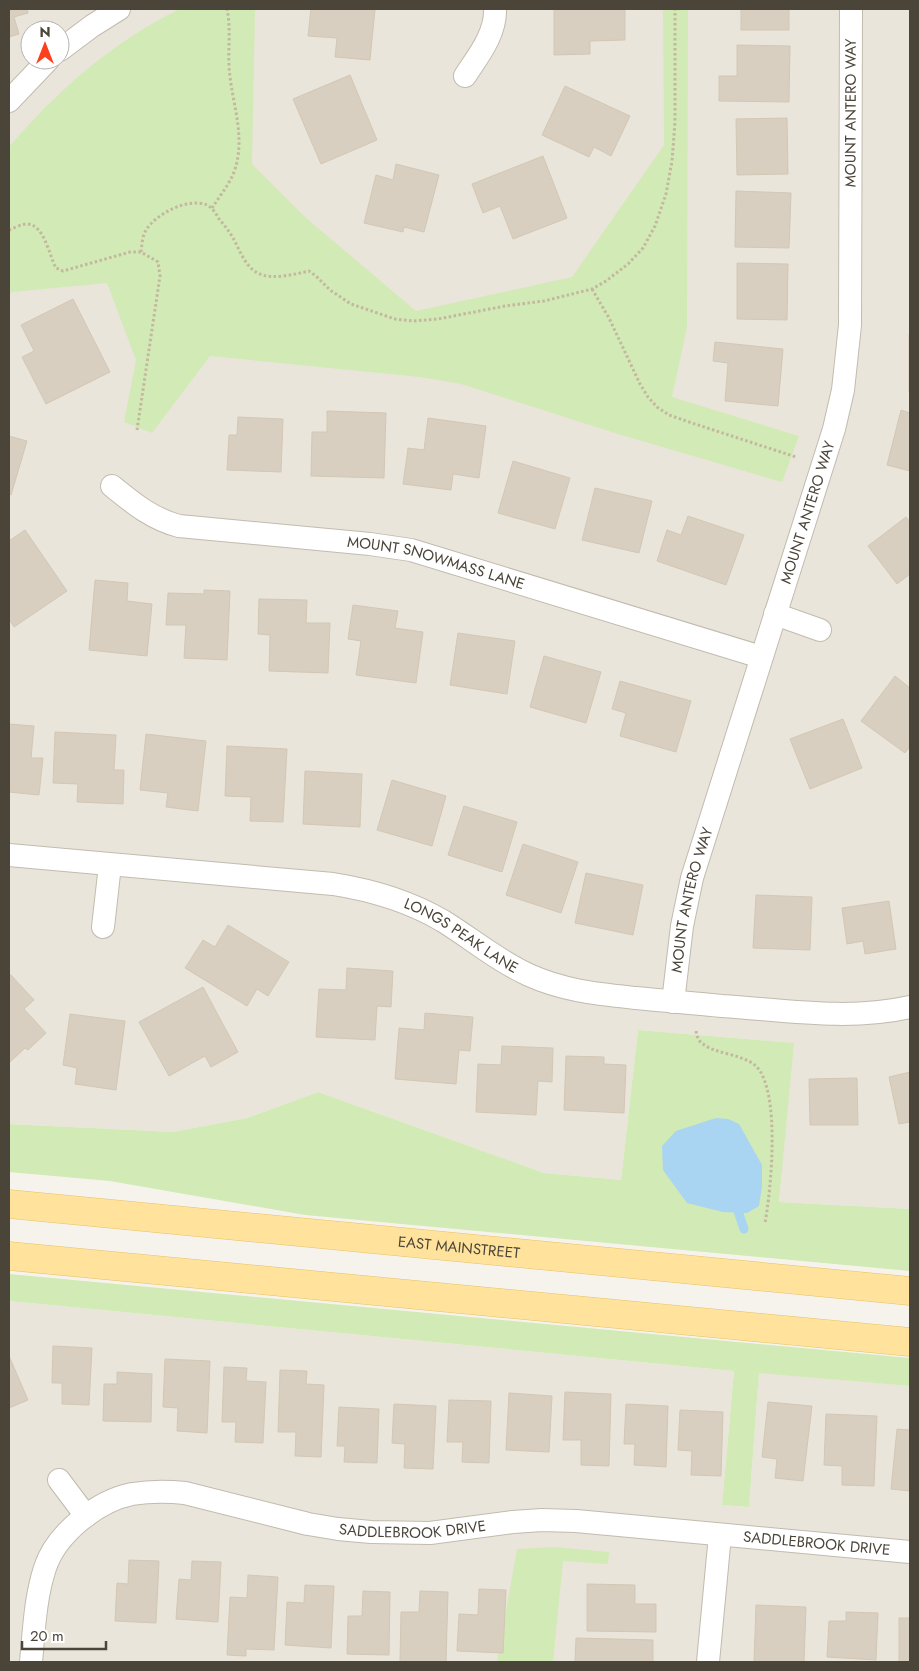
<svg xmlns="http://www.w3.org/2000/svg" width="919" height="1671" viewBox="0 0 919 1671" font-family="Jost,sans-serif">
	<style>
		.residential { fill: #eae5da; fill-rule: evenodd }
		.green { fill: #d2eab5 }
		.water { fill: #a9d4f2 }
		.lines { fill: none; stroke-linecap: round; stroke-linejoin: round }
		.stream { stroke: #a9d4f2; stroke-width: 9 }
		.building { fill: #d8cfc1; stroke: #d3c7b4 }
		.minor-casing { stroke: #c2bbae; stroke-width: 24 }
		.primary-casing { stroke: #e6c16a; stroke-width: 29 }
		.path { stroke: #c4b79f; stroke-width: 3; stroke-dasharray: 2.5 2.5; stroke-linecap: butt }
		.minor { stroke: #fff; stroke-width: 22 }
		.primary { stroke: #ffe39c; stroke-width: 28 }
		.labels { text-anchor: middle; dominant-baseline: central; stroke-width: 4; stroke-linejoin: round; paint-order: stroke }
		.street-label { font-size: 15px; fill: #4b4439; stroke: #fff }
	</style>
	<rect width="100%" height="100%" fill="#f6f3ec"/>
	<!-- residential -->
	<g class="residential">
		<path d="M9,9H910V1209L779,1202L793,1043L638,1030L621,1180L544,1173L318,1092L247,1118L173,1132L9,1124ZM30,30H60V60H30Z"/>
		<polygon points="9,1301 734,1371 722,1505 749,1507 759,1372 910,1386 910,1662 9,1662"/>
	</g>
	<!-- green -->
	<g class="green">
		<path d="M180,9H255L252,164L305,217L416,311L572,277L664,145L663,9H688L687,327L672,397L799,436L782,482L618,434L461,384L420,377L210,356L152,433L124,422L136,360L107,283L12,292L9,295V147C58,90 112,42 180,9Z"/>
		<polygon points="638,1030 794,1043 779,1202 910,1209 910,1271 305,1215 110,1181 9,1172 9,1124 173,1132 247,1118 318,1092 544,1173 621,1180"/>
		<polygon points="9,1274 910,1358 910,1386 759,1373 749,1507 722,1505 734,1371 9,1301"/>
		<polygon points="554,1547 609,1552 608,1564 563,1561 553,1662 497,1662 517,1549"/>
	</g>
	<!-- water -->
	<polygon class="water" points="716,1118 728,1119 739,1124 762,1165 762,1186 759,1206 747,1213 723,1212 687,1203 663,1170 662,1146 676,1131"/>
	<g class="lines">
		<!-- stream -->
		<polyline class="stream" points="735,1202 744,1229"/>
	</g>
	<!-- building -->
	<g class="building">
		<polygon points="9,9 27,9 28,13 14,17 19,34 9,37"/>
		<polygon points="311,9 375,9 370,60 335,57 337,38 308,36"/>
		<polygon points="554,9 625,9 625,40 590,41 590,54 554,55"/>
		<rect x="741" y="9" width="48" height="21"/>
		<polygon points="737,45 790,46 789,102 719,101 719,76 737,76"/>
		<polygon points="350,75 377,140 321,164 293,99"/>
		<polygon points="565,86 630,116 611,156 594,147 589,157 542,135"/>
		<polygon points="787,118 788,174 737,175 736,119"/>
		<polygon points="543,156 567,218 513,239 500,206 483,213 472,184"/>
		<polygon points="396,164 439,175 424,232 404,227 403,232 364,223 376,175 393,180"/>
		<polygon points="736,191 791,193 789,248 735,247"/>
		<polygon points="737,263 788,264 787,320 737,319"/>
		<polygon points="73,299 110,372 46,404 22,357 34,351 21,325"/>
		<rect x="909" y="335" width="1" height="56"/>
		<polygon points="715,342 783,349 778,406 725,401 728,363 713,361"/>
		<polygon points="901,410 910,413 910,471 887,465"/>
		<polygon points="327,411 386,413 384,478 311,476 312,432 327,432"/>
		<polygon points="238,417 283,419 281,472 227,470 229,435 237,435"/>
		<polygon points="428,418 486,426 479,478 453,474 451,490 403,484 408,448 424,450"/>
		<polygon points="9,436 27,441 11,495 9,494"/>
		<polygon points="513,461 570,478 555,529 498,513"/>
		<polygon points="595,488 652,501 639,553 582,540"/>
		<polygon points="688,516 744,535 726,585 657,561 667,530 681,535"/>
		<polygon points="906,517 910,522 910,574 897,584 868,546"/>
		<polygon points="25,530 67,591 14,627 9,619 9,541"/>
		<polygon points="95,580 128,583 127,601 152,604 147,656 89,650"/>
		<polygon points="204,590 230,591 227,660 184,658 186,625 166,625 168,593 204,594"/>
		<polygon points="259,599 307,600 306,623 330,623 328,673 269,671 270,635 258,634"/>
		<polygon points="353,605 398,611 395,628 423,632 416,683 356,675 361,641 348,639"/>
		<polygon points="458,633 515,641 507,694 450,685"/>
		<polygon points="544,656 601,672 586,723 530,707"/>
		<polygon points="895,676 910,688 910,746 905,753 861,721"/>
		<polygon points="620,681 691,701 676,752 620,736 626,713 612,709"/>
		<polygon points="843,719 862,768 810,789 790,739"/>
		<polygon points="9,724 34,726 31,758 43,758 39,795 9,792"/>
		<polygon points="55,732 116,735 114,770 124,770 123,804 77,802 78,784 53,783"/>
		<polygon points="146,734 206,741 198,811 166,807 168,793 140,790"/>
		<polygon points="227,746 287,749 283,822 250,821 251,797 225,796"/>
		<polygon points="305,771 362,774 360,827 303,824"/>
		<polygon points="392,780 446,796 432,846 377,830"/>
		<polygon points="464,806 517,822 502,872 448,855"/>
		<polygon points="523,844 578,862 561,913 506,895"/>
		<polygon points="586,873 643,885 633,935 575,923"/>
		<polygon points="756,895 812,897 810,950 753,948"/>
		<polygon points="889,901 896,949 865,954 863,941 847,944 842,908"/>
		<polygon points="228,925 289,962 268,996 257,989 247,1006 185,968 203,940 215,947"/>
		<polygon points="347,968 393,971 391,1007 377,1006 375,1040 316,1037 319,989 346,990"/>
		<polygon points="9,973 34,1000 24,1009 46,1033 28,1050 25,1048 9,1063"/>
		<polygon points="203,987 238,1052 211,1067 205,1056 169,1076 139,1022"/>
		<polygon points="425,1013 473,1017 470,1051 459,1050 456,1084 395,1079 399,1028 424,1030"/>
		<polygon points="70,1014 125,1021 116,1090 75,1084 77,1068 63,1065"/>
		<polygon points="502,1046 553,1048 552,1082 538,1081 536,1115 476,1112 478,1064 501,1065"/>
		<polygon points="566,1056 604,1057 604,1064 626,1065 624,1113 564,1110"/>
		<polygon points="910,1072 910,1122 899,1124 889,1077"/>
		<polygon points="857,1078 858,1125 810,1125 809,1079"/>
		<polygon points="53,1346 92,1348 89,1405 62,1404 62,1383 52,1383"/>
		<polygon points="9,1356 28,1400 9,1408"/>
		<polygon points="165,1359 210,1361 207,1433 177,1431 178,1408 163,1407"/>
		<polygon points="224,1367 247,1368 246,1381 266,1382 263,1443 235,1442 236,1422 222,1422"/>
		<polygon points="280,1370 307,1371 306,1384 324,1385 321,1457 295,1456 296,1432 278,1432"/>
		<polygon points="117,1372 152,1374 151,1422 103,1421 104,1384 117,1384"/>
		<polygon points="565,1392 611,1394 609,1466 581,1465 581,1440 563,1440"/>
		<polygon points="509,1393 552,1396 549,1452 506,1450"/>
		<polygon points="449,1400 491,1401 489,1463 462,1462 463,1442 447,1442"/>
		<polygon points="768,1402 812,1406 803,1481 775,1478 777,1459 762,1457"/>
		<polygon points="394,1404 436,1406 433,1469 404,1468 405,1444 392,1443"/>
		<polygon points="626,1404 668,1406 666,1467 634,1465 635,1444 624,1444"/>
		<polygon points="339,1407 379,1409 377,1463 344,1462 345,1446 337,1446"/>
		<polygon points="680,1410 723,1412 721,1476 691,1475 692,1451 678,1450"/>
		<polygon points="826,1414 877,1416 874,1486 842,1485 842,1466 824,1465"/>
		<polygon points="897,1429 910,1430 910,1491 891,1489"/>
		<polygon points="129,1560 159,1561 156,1623 115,1621 117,1583 128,1584"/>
		<polygon points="192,1561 221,1562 218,1622 176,1619 179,1579 191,1580"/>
		<polygon points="248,1575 278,1577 274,1650 246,1649 246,1656 227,1655 230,1597 247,1598"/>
		<polygon points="587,1584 635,1585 635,1604 656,1604 656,1632 587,1631"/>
		<polygon points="305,1585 334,1586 331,1648 285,1645 287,1602 304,1603"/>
		<polygon points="479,1589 506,1590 503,1653 457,1651 459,1614 478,1615"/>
		<polygon points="363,1591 390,1592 389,1655 347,1654 348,1616 362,1616"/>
		<polygon points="420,1591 448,1592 446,1662 400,1662 401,1612 419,1612"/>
		<polygon points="756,1605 806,1607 804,1662 754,1662"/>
		<polygon points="846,1612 878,1613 876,1660 827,1657 829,1621 846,1621"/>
		<rect x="899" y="1618" width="11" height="44"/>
		<polygon points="576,1638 653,1640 653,1662 575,1662"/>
	</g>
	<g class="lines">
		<defs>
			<g id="minor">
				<polyline points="60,50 92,26 119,9"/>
				<path d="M465,76C478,56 496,34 495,9"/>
				<polyline points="9,101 48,60"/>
				<path id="s1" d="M112,486C133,503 152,519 179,526L370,544L411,550L761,657"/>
				<polyline points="775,614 820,630"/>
				<path id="s2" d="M9,855L333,884C371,890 409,901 443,921C472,939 498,961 529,975C564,991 599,994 636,998C665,1001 693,1003 722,1006C785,1010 848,1021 910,1007"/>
				<polyline points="103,927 110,865"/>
				<path id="s3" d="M673,1002L682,926L692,878L834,429L843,390L850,325L851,9"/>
				<polyline points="59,1480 86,1516"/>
				<path id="s4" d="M31,1662C34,1631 35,1598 45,1568C56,1534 97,1501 132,1494C150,1491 167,1491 185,1493L308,1524L338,1529L371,1532L430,1533L513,1522L542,1520L576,1521L910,1552"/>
				<polyline points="708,1662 720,1535"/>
			</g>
			<g id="primary">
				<path id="s5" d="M9,1204L910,1291"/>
				<polyline points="9,1256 910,1342"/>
			</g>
		</defs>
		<!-- minor casing -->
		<use href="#minor" class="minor-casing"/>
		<!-- primary casing -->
		<use href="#primary" class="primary-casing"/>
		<!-- path -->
		<g class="path">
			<path d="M212,208C219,197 229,185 234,172C247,136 231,102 229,66C228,47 231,28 227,9"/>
			<path d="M9,230C14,228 21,224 27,224C44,224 49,255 56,268L63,271L130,252H141L158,262L160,276L137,430"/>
			<path d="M141,252C142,245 142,237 146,230C156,214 188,197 207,205C213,208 216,214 219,219C224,225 229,231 233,238C240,250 245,268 260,274C272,280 296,274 309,271L316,276L330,290L351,304L395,319L413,321L438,319L505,306L544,301L592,289L606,281L628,264L643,248L655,226L666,194L672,161L675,122V9"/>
			<polyline points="592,289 609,318 640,384 648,397 657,407 669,415 692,423 796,457"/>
			<path d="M696,1031C697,1036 698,1041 703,1044C715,1054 743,1054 756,1066C781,1091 771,1190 765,1223"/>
		</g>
		<!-- minor -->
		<use href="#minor" class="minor"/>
		<!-- primary -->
		<use href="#primary" class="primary"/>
	</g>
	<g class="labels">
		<!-- street labels -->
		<g class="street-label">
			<text stroke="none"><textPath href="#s3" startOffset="914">MOUNT ANTERO WAY</textPath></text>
			<text stroke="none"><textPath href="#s3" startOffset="509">MOUNT ANTERO WAY</textPath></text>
			<text stroke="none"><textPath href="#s1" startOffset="339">MOUNT SNOWMASS LANE</textPath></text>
			<text stroke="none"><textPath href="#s3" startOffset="104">MOUNT ANTERO WAY</textPath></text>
			<text stroke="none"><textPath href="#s2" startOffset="465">LONGS PEAK LANE</textPath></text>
			<text stroke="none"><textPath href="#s5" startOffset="452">EAST MAINSTREET</textPath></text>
			<text stroke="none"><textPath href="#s4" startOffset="499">SADDLEBROOK DRIVE</textPath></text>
			<text stroke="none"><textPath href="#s4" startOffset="905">SADDLEBROOK DRIVE</textPath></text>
		</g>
	</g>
	<!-- border -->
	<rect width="919" height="1671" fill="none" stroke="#4b4439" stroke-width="20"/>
	<!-- north arrow -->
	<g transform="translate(45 45)"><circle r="24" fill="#ffffff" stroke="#b7b4b0"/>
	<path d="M0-4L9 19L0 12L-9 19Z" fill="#fc3f1d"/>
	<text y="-8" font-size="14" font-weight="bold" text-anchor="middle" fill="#4b4439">N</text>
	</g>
	<!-- scale -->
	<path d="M22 1641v8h84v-8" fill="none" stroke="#4b4439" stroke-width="2.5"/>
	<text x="30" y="1641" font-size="15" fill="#4b4439" stroke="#ffffff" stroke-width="4" paint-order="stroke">20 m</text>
</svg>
